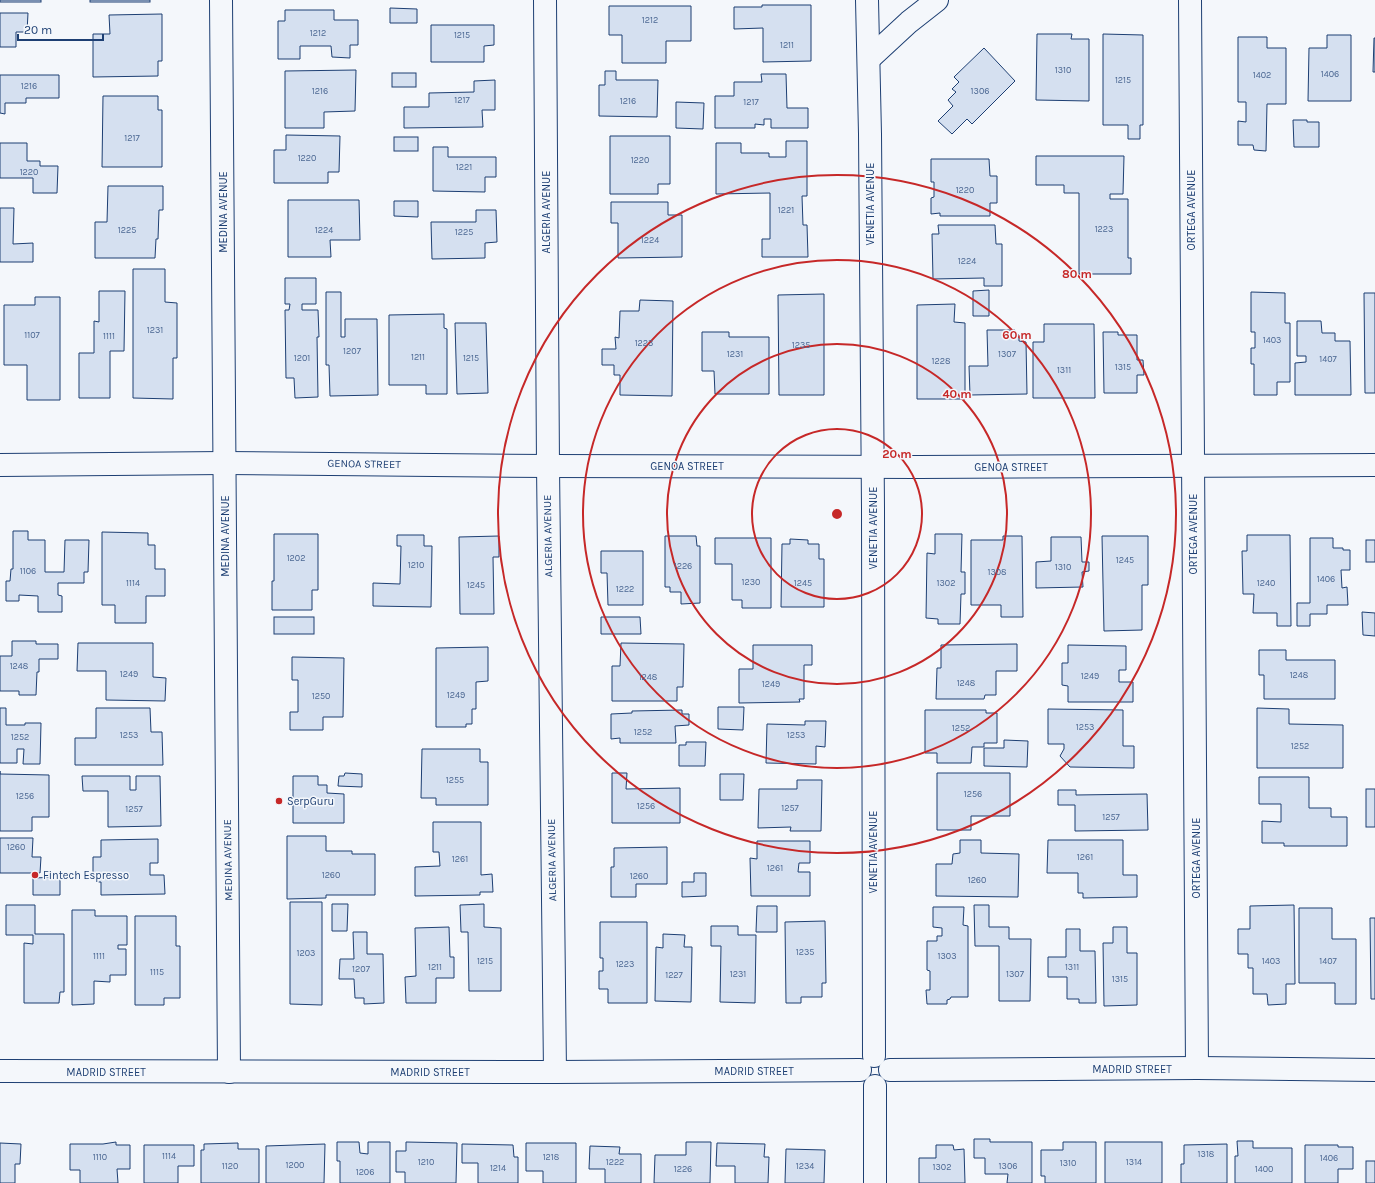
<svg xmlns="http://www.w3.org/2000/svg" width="1375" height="1183" viewBox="0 0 1375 1183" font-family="Karla,sans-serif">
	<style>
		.building { fill: #d5e0f0; stroke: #1d3f73 }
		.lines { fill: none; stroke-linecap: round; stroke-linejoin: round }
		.minor-casing { stroke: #1d3f73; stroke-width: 24 }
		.minor { stroke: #f4f7fb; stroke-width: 22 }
		.ring { fill: none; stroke: #c62828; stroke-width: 2 }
		.poi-dot { fill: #c62828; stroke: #f4f7fb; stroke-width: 1.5 }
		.labels { text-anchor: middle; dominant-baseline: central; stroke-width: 3; stroke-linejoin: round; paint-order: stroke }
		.number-label { font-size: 9px; fill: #4b6792 }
		.street-label { font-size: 11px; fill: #1d3f73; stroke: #f4f7fb }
		.poi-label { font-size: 11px; fill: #1d3f73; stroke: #f4f7fb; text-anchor: start }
		.centre { fill: #c62828; stroke: #f4f7fb; stroke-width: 2 }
		.ring-label { font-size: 12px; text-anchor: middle; font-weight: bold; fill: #c62828; stroke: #f4f7fb; stroke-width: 3; stroke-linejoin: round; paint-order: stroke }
	</style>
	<rect width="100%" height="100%" fill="#f4f7fb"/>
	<!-- building -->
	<g class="building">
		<rect x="0" y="0" width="41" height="2"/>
		<rect x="90" y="0" width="60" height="2"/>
		<polygon points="762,5 811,5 811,61 763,62 763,28 734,29 734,7 762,7"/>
		<polygon points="609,6 691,6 691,41 666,41 666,63 622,63 622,35 609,35"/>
		<polygon points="390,8 417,9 417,23 390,23"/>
		<polygon points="285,10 334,10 334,20 358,20 358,45 350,45 350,58 332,57 331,46 300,46 300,59 278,59 278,21 285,21"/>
		<polygon points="0,13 28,13 27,32 16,32 16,47 0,47"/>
		<polygon points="162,14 162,61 158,61 158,76 93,77 93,34 110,34 109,15"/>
		<polygon points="431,25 494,25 494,45 484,46 484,62 431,62"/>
		<polygon points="1037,34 1072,34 1071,39 1089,39 1089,101 1036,100"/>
		<polygon points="1103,34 1143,35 1143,125 1140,125 1140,139 1128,139 1128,125 1103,125"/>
		<polygon points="1327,35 1351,35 1351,101 1308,101 1309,48 1327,48"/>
		<polygon points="1238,37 1267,37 1267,48 1286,48 1286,104 1267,104 1266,151 1254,150 1253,145 1238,145 1238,121 1246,122 1246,102 1238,102"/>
		<polygon points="1374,38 1375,38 1375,72 1373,72"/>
		<polygon points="984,48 1015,81 972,124 967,119 952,134 938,121 953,106 948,100 956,92 952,89 959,82 954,77"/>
		<polygon points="356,70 355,111 324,112 324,128 285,128 285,71"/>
		<polygon points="605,71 616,71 616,80 658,80 657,117 599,116 599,85 605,85"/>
		<rect x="392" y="73" width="24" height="14"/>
		<polygon points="761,74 786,74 787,108 808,108 808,128 771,128 771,119 764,119 764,125 755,124 755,128 715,128 715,96 734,96 734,82 762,82"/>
		<polygon points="0,75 59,75 59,98 26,98 26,103 5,103 5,114 0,113"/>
		<polygon points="495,80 495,110 482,110 483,127 404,128 404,107 429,107 429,93 474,92 474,81"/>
		<polygon points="103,96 158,96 158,110 162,110 162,167 102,167"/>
		<polygon points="676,102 704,103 703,129 676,128"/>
		<polygon points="1293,120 1307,120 1307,122 1319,122 1319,147 1294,147"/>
		<polygon points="286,135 340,136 339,172 328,172 328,183 274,183 274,150 286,150"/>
		<polygon points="610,136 670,136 670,184 658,184 658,194 610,194"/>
		<rect x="394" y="137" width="24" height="14"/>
		<polygon points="786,141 807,141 807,196 802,196 803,225 807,225 808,257 762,257 762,239 770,239 770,193 716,194 716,143 741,143 741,153 769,153 769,157 786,157"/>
		<polygon points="0,143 27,143 27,161 40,161 40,166 58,166 57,193 33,193 33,178 0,178"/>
		<polygon points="433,147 448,147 448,157 496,157 496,177 485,177 485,192 433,191"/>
		<polygon points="1036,156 1124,156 1123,194 1110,194 1110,199 1128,199 1128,258 1131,258 1131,274 1079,274 1079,193 1064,193 1064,185 1036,185"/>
		<polygon points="931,159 989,159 990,176 997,176 997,203 990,203 990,216 940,216 940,213 931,214 931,198 934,197 934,182 931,182"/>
		<polygon points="108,186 163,186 163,210 159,210 158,239 156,239 155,258 95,258 95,222 107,222"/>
		<polygon points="288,200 359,200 360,240 330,240 331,257 288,257"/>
		<polygon points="394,201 418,201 418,217 394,216"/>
		<polygon points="611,202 668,202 668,215 682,215 682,257 618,258 618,223 611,223"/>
		<polygon points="0,208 14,208 13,244 33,243 33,262 0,262"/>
		<polygon points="476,210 496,210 497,242 485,243 485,258 432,259 431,222 476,222"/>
		<polygon points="938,225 995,225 996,244 1002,244 1002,286 984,286 984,278 933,279 932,234 939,234"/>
		<polygon points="133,269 165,269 165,302 177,303 177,358 173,358 173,399 133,398"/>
		<polygon points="285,278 316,278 316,304 302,304 302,310 318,310 319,337 317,337 318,397 295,398 294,378 286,378 285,310 289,310 290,304 285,304"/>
		<polygon points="989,290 989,316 973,316 973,291"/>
		<polygon points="99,291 125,291 124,351 110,351 110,398 79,398 79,353 94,353 94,321 99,322"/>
		<polygon points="326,292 341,292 341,337 345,337 345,319 377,319 378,395 330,396 329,365 326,365"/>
		<polygon points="1251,292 1285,293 1285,323 1290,323 1290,382 1277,382 1277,395 1254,395 1254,364 1251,364 1251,348 1255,348 1255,332 1251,332"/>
		<polygon points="1364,293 1375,293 1375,393 1365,393"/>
		<polygon points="824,294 824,395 779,395 778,295"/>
		<polygon points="35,297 60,297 60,400 27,400 27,365 4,365 4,305 35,305"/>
		<polygon points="640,300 673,301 672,396 620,395 620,375 614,375 614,365 602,365 602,349 616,349 615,337 619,338 620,311 639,311"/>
		<polygon points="955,304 954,322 965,323 965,399 917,399 917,305"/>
		<polygon points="444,314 444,328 447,329 447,394 426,394 426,385 389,385 389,315"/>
		<polygon points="1297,321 1321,321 1322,333 1335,333 1335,341 1350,341 1351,395 1295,395 1295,363 1306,362 1306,356 1297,356"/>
		<polygon points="455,323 486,323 488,393 457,394"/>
		<polygon points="1044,324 1094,324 1095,398 1033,398 1033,342 1044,342"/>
		<polygon points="987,330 1015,330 1015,335 1019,335 1019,341 1026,342 1027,394 970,395 969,366 988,366"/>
		<polygon points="702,332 729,332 729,337 769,337 769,394 715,394 714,371 702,371"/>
		<polygon points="1103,332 1118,332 1118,335 1137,335 1137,360 1143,360 1144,375 1137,375 1137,393 1104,393"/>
		<polygon points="13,531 28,531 28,540 45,540 45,572 64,572 65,540 89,540 88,572 84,572 84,583 58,583 58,595 62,596 62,612 38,612 38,596 19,595 19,601 6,601 6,581 10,581 11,569 13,569"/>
		<polygon points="102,532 148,533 148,545 155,545 155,569 165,569 165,596 146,596 146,623 115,623 115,605 102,605"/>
		<polygon points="274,534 318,534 318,590 312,590 312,610 272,610 272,581 274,581"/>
		<polygon points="935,534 962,534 961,572 965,572 965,594 961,594 960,624 938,624 938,619 926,618 927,553 935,554"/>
		<polygon points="397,535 424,535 424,546 432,546 431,607 373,606 373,583 400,584 401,546 397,546"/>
		<polygon points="1247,535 1290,535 1291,626 1277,626 1277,613 1253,613 1254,594 1243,594 1242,551 1247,551"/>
		<polygon points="499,536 499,557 493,557 494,614 460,614 459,537"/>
		<polygon points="665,536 696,536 697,546 700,546 700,603 681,604 681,592 670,592 670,587 665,587"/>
		<polygon points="1003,536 1022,536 1023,617 1001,617 1001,605 971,605 971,540 1003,540"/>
		<polygon points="1102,536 1148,536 1148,585 1142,585 1142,630 1104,631"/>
		<polygon points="1051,537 1081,537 1082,562 1089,562 1089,571 1082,572 1083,587 1036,588 1036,562 1051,561"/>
		<polygon points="715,538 771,538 771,608 742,608 742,600 732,600 732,564 715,564"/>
		<polygon points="1310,538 1333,538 1333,548 1343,548 1343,550 1350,550 1350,570 1341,570 1342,588 1347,587 1348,605 1327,605 1327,614 1310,614 1310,626 1297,626 1297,603 1310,603"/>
		<polygon points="790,539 808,540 808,544 819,544 819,559 824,559 824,607 781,607 782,544 790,544"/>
		<rect x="1366" y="540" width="9" height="22"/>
		<polygon points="601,551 643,551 643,605 608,605 607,573 601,573"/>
		<polygon points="1362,612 1375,613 1375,636 1363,635"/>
		<rect x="274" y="617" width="40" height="17"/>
		<polygon points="601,617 640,617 641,634 601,634"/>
		<polygon points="12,641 36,641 36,644 58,644 58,659 39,659 39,672 37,672 36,695 19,695 19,691 0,691 0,656 12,656"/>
		<polygon points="78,643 153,643 153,677 166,678 165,701 106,700 106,671 77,671"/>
		<polygon points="621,643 684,644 683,687 677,687 677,701 612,701 612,666 620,666"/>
		<polygon points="1017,644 1017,671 996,671 996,695 985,695 984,699 936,699 937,668 941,668 941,645"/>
		<polygon points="753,645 812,645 812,665 804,665 804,699 799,699 800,702 739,703 739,669 753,669"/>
		<polygon points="1068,645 1126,646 1126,670 1119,670 1119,682 1133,682 1133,702 1068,702 1068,686 1062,685 1062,663 1068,663"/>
		<polygon points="488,647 488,681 476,682 476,709 472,709 472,724 466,724 466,727 436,727 436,648"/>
		<polygon points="1259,650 1286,650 1286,660 1335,660 1335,699 1264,699 1264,675 1259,675"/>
		<polygon points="292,657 344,658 343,717 323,717 323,730 290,730 290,712 298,712 298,680 292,680"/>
		<polygon points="718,707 744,707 743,730 718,729"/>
		<polygon points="0,708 6,708 6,725 25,725 25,723 41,723 40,764 23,764 24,749 17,749 17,763 0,763"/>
		<polygon points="96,708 150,708 151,732 162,732 163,765 75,765 75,738 96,738"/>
		<polygon points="1257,708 1289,709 1289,724 1343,725 1343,768 1257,768"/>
		<polygon points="1048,709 1123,710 1123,746 1134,746 1134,768 1070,767 1060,756 1064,749 1064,744 1048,744"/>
		<polygon points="682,710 682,714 689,714 689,725 675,726 676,743 620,743 620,738 611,739 611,714 632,713 632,711"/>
		<polygon points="925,710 986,710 986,713 997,713 997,743 984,743 984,747 972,747 971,763 937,763 937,753 925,753"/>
		<polygon points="805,721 826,721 825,747 816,746 816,764 766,763 767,724 805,725"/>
		<polygon points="1004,740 1028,741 1027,767 984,766 984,748 1004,748"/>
		<polygon points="686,742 706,742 705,766 679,766 679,745 686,745"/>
		<polygon points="422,749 480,749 480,762 488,762 488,805 436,805 436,798 421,798"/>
		<polygon points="0,771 0,774 49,775 49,817 32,817 32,831 0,831"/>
		<polygon points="345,773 362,774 362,787 338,786 339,776 344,776"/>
		<polygon points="612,773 627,773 626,789 680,788 680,823 612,823"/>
		<polygon points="937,773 1010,773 1010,816 971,816 971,830 937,830"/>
		<polygon points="720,774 744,774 743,800 720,800"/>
		<polygon points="82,776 130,776 130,790 136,790 136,776 160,776 161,826 108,827 108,791 83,791"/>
		<polygon points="293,776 318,776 318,785 327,785 327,793 344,794 344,823 293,823"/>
		<polygon points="1259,777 1309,777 1309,808 1331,808 1331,817 1347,817 1347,846 1284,846 1284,843 1262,843 1262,821 1281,822 1281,804 1259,804"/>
		<polygon points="797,780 822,780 821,831 790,831 791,827 758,828 759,789 797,789"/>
		<rect x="1366" y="789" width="9" height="38"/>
		<polygon points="1058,790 1076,790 1076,795 1147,794 1148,830 1075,831 1075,805 1058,805"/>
		<polygon points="433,822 481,822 481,875 492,874 493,892 480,892 480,895 415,896 415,867 440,866 439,852 433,852"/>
		<polygon points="287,836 326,836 326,851 352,851 352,854 375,854 375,895 326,895 326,898 287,899"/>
		<polygon points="0,838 33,838 32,857 41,857 40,873 0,873"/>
		<polygon points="158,839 158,863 150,863 150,875 164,875 165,894 101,895 101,882 97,882 97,879 93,878 93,857 101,857 101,840"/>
		<polygon points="960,840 981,840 981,853 1019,854 1018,897 936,896 936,864 952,864 953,854 960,853"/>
		<polygon points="1048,840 1123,840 1123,875 1137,875 1137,897 1083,898 1083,893 1078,893 1078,873 1047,873"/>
		<polygon points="757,841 810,841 810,863 799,863 798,872 810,872 810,896 751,896 750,858 757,859"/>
		<polygon points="667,847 667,884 636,884 636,897 611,897 611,867 614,867 614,848"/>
		<polygon points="694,873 706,873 706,896 682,897 682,882 694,882"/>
		<polygon points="60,877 60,895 33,895 33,878"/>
		<polygon points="290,902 322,902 322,1005 290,1004"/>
		<polygon points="332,904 348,904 347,931 332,931"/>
		<polygon points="484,904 484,927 501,928 501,991 469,991 468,932 461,932 460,905"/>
		<polygon points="6,905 35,905 35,934 64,934 64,992 60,992 59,1003 24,1003 24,943 33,944 33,935 6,935"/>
		<polygon points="974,905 989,905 989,927 1009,927 1009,939 1031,939 1030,1001 999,1001 999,946 975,946"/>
		<polygon points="1294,905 1295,984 1286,984 1286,1004 1268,1005 1267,994 1253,994 1253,968 1248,968 1248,954 1238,954 1238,929 1250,929 1250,906"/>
		<polygon points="757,906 777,906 777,932 756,932"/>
		<polygon points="933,907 964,907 963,925 968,926 968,997 951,997 950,999 947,1000 947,1004 927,1004 926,990 930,990 930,971 927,970 927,941 937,941 937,936 942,936 942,928 933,927"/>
		<polygon points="1299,908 1332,908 1332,939 1356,939 1356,1004 1335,1004 1335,983 1299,983"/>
		<polygon points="72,910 95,910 95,916 127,916 127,945 118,945 118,949 126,949 126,975 110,975 110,982 94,981 94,1004 72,1005"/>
		<polygon points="135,916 176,916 176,946 180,946 180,998 164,998 164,1005 135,1005"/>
		<polygon points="1370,918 1375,918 1375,999 1371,999"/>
		<polygon points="825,921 826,983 822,983 822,997 801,997 801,1003 786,1003 785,922"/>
		<polygon points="600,922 647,922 647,1003 608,1003 608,989 599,989 599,971 603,971 603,958 600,958"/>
		<polygon points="711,926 738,926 738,935 756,935 755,1003 720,1002 721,946 711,946"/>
		<polygon points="449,927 450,957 454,957 454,978 436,978 436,1003 406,1003 405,977 416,976 415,928"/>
		<polygon points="1113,927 1127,927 1127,953 1137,953 1137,1005 1104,1006 1103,943 1113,943"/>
		<polygon points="1066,929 1080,929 1080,951 1095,951 1096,1003 1079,1003 1079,999 1067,999 1067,977 1048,977 1048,957 1066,957"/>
		<polygon points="353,932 367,932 367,954 383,954 384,1003 364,1004 364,998 355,998 354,979 339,979 340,959 354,959"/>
		<polygon points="663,934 685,935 684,947 692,947 691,1002 655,1001 656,947 663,948"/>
		<polygon points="974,1139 990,1139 990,1142 1032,1142 1032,1183 1007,1183 1008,1174 985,1174 985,1158 974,1158"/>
		<polygon points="1237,1141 1253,1141 1253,1148 1292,1148 1292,1183 1235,1183 1235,1156 1238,1156"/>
		<polygon points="116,1142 116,1145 130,1145 130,1169 117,1169 118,1183 80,1183 80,1170 70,1170 70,1144 103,1144"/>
		<polygon points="337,1142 359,1142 360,1153 368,1154 368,1142 390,1142 390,1183 340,1183 340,1161 337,1161"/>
		<polygon points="406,1142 457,1143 456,1183 405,1183 405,1172 396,1172 396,1151 406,1151"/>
		<polygon points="686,1142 711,1142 710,1183 654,1183 655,1155 686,1155"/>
		<polygon points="1063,1142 1096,1142 1096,1183 1045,1183 1045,1176 1041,1176 1041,1150 1063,1150"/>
		<rect x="1105" y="1142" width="57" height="41"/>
		<polygon points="0,1143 21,1144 20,1164 15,1164 15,1183 0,1183"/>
		<polygon points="238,1143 238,1149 259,1149 259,1183 201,1183 201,1150 204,1150 204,1144"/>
		<polygon points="526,1143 576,1143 576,1183 543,1183 543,1171 526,1171"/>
		<polygon points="717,1143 765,1144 764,1157 769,1157 768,1183 735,1183 735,1166 716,1166"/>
		<polygon points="325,1144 324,1183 266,1183 266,1146"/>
		<polygon points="462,1144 513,1145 514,1157 518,1157 518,1183 478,1183 478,1163 462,1163"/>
		<polygon points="1227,1144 1227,1183 1181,1183 1181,1164 1184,1164 1184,1145"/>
		<polygon points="144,1145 194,1145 194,1166 178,1166 178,1183 144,1183"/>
		<polygon points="936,1145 953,1145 954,1150 964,1149 965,1183 919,1183 919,1158 936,1158"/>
		<polygon points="1305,1145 1338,1145 1338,1147 1353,1147 1353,1169 1338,1169 1338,1183 1305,1183"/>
		<polygon points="590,1146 620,1147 619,1154 641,1154 641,1183 605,1183 605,1169 589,1169"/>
		<polygon points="786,1149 825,1150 824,1183 785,1183"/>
		<rect x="1366" y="1161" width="9" height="22"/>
	</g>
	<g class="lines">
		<defs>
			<g id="minor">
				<polyline points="221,0 229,1072"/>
				<polyline points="545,0 548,466 555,1072"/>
				<polyline points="867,0 870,134 873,508 874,1056"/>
				<polyline points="1190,0 1197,1068"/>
				<polyline points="869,59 909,22 937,0"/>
				<polyline points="0,465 224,463 548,466 918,467 1375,465"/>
				<polyline points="890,1070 1197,1068 1375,1070"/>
				<polyline points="0,1071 555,1072 860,1070"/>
				<polyline points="875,1086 875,1183"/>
			</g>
		</defs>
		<!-- minor casing -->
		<use href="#minor" class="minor-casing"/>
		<!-- minor -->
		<use href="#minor" class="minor"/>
	</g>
	<!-- distance rings -->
	<g class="ring">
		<circle cx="837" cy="514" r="85"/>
		<circle cx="837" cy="514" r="170"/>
		<circle cx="837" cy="514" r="254"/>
		<circle cx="837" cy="514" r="339"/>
	</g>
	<!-- markers -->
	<g class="poi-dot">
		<circle cx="279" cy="801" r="4"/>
		<circle cx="35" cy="875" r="4"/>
	</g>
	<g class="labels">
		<!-- number labels -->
		<g class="number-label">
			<text x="650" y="20">1212</text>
			<text x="318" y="33">1212</text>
			<text x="462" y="35">1215</text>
			<text x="787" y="45">1211</text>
			<text x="1063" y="70">1310</text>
			<text x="1330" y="74">1406</text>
			<text x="1262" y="75">1402</text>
			<text x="1123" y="80">1215</text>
			<text x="29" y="86">1216</text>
			<text x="320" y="91">1216</text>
			<text x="980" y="91">1306</text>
			<text x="462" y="100">1217</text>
			<text x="628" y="101">1216</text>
			<text x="751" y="102">1217</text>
			<text x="132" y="138">1217</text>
			<text x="307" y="158">1220</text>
			<text x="640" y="160">1220</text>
			<text x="464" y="167">1221</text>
			<text x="29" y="172">1220</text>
			<text x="965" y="190">1220</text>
			<text x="786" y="210">1221</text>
			<text x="1104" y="229">1223</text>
			<text x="127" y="230">1225</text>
			<text x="324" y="230">1224</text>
			<text x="464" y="232">1225</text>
			<text x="650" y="240">1224</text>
			<text x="967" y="261">1224</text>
			<text x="155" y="330">1231</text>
			<text x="32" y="335">1107</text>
			<text x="109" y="336">1111</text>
			<text x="1272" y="340">1403</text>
			<text x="644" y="343">1223</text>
			<text x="801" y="345">1235</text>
			<text x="352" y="351">1207</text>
			<text x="735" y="354">1231</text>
			<text x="1007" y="354">1307</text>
			<text x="418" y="357">1211</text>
			<text x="302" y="358">1201</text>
			<text x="471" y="358">1215</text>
			<text x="1328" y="359">1407</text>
			<text x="941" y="361">1228</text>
			<text x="1123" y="367">1315</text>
			<text x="1064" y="370">1311</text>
			<text x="296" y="558">1202</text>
			<text x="1125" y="560">1245</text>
			<text x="416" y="565">1210</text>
			<text x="683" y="566">1226</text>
			<text x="1063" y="567">1310</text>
			<text x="28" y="571">1106</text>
			<text x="997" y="572">1308</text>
			<text x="1326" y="579">1406</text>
			<text x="751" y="582">1230</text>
			<text x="133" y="583">1114</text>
			<text x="803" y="583">1245</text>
			<text x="946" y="583">1302</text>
			<text x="1266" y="583">1240</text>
			<text x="476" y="585">1245</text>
			<text x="625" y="589">1222</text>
			<text x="19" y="666">1248</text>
			<text x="129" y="674">1249</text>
			<text x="1299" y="675">1248</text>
			<text x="1090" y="676">1249</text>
			<text x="648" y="677">1248</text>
			<text x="966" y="683">1248</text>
			<text x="771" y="684">1249</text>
			<text x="456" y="695">1249</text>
			<text x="321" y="696">1250</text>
			<text x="1085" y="727">1253</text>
			<text x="961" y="728">1252</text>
			<text x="643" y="732">1252</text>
			<text x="129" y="735">1253</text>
			<text x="796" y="735">1253</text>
			<text x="20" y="737">1252</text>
			<text x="1300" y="746">1252</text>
			<text x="455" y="780">1255</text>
			<text x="973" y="794">1256</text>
			<text x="25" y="796">1256</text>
			<text x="646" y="806">1256</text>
			<text x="790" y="808">1257</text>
			<text x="134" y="809">1257</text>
			<text x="1111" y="817">1257</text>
			<text x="16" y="847">1260</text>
			<text x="1085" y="857">1261</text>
			<text x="460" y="859">1261</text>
			<text x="775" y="868">1261</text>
			<text x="331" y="875">1260</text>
			<text x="639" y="876">1260</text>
			<text x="977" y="880">1260</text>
			<text x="805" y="952">1235</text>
			<text x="306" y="953">1203</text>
			<text x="99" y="956">1111</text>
			<text x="947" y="956">1303</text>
			<text x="485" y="961">1215</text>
			<text x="1271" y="961">1403</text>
			<text x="1328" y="961">1407</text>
			<text x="625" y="964">1223</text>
			<text x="435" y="967">1211</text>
			<text x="1072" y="967">1311</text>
			<text x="361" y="969">1207</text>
			<text x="157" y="972">1115</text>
			<text x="738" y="974">1231</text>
			<text x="1015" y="974">1307</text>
			<text x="674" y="975">1227</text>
			<text x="1120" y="979">1315</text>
			<text x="1206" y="1154">1318</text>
			<text x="169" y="1156">1114</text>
			<text x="100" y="1157">1110</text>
			<text x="551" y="1157">1218</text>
			<text x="1329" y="1158">1406</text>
			<text x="426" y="1162">1210</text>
			<text x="615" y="1162">1222</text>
			<text x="1134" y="1162">1314</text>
			<text x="1068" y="1163">1310</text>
			<text x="295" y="1165">1200</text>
			<text x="230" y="1166">1120</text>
			<text x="805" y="1166">1234</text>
			<text x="1008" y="1166">1306</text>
			<text x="942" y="1167">1302</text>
			<text x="498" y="1168">1214</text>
			<text x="683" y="1169">1226</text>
			<text x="1264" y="1169">1400</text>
			<text x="365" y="1172">1206</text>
		</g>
		<!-- street labels -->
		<g class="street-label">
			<text transform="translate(870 204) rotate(-90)">VENETIA AVENUE</text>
			<text transform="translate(1191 210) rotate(-90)">ORTEGA AVENUE</text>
			<text transform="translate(223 212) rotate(-90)">MEDINA AVENUE</text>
			<text transform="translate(546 212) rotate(-90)">ALGERIA AVENUE</text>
			<text transform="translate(364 464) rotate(1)">GENOA STREET</text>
			<text x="687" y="466">GENOA STREET</text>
			<text x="1011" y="467">GENOA STREET</text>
			<text transform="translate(873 528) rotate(-90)">VENETIA AVENUE</text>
			<text transform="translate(1193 534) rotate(-90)">ORTEGA AVENUE</text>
			<text transform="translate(225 536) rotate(-90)">MEDINA AVENUE</text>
			<text transform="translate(548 536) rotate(-91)">ALGERIA AVENUE</text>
			<text transform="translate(873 852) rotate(-90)">VENETIA AVENUE</text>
			<text transform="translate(1196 858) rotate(-90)">ORTEGA AVENUE</text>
			<text transform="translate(228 860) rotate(-91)">MEDINA AVENUE</text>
			<text transform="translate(552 860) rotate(-91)">ALGERIA AVENUE</text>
			<text x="1132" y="1069">MADRID STREET</text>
			<text x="754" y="1071">MADRID STREET</text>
			<text x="106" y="1072">MADRID STREET</text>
			<text x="430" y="1072">MADRID STREET</text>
		</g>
		<!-- poi labels -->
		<g class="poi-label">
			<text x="287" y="801">SerpGuru</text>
			<text x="43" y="875">Fintech Espresso</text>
		</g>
	</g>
	<circle cx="837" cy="514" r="6" class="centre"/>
	<g class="ring-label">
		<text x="1077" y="278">80 m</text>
		<text x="1017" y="339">60 m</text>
		<text x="957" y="398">40 m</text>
		<text x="897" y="458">20 m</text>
	</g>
	<!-- scale -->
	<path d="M18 34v6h85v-6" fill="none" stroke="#1d3f73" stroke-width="2"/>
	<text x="24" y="34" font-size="12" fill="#1d3f73" stroke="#f4f7fb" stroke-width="3" paint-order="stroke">20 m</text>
</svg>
